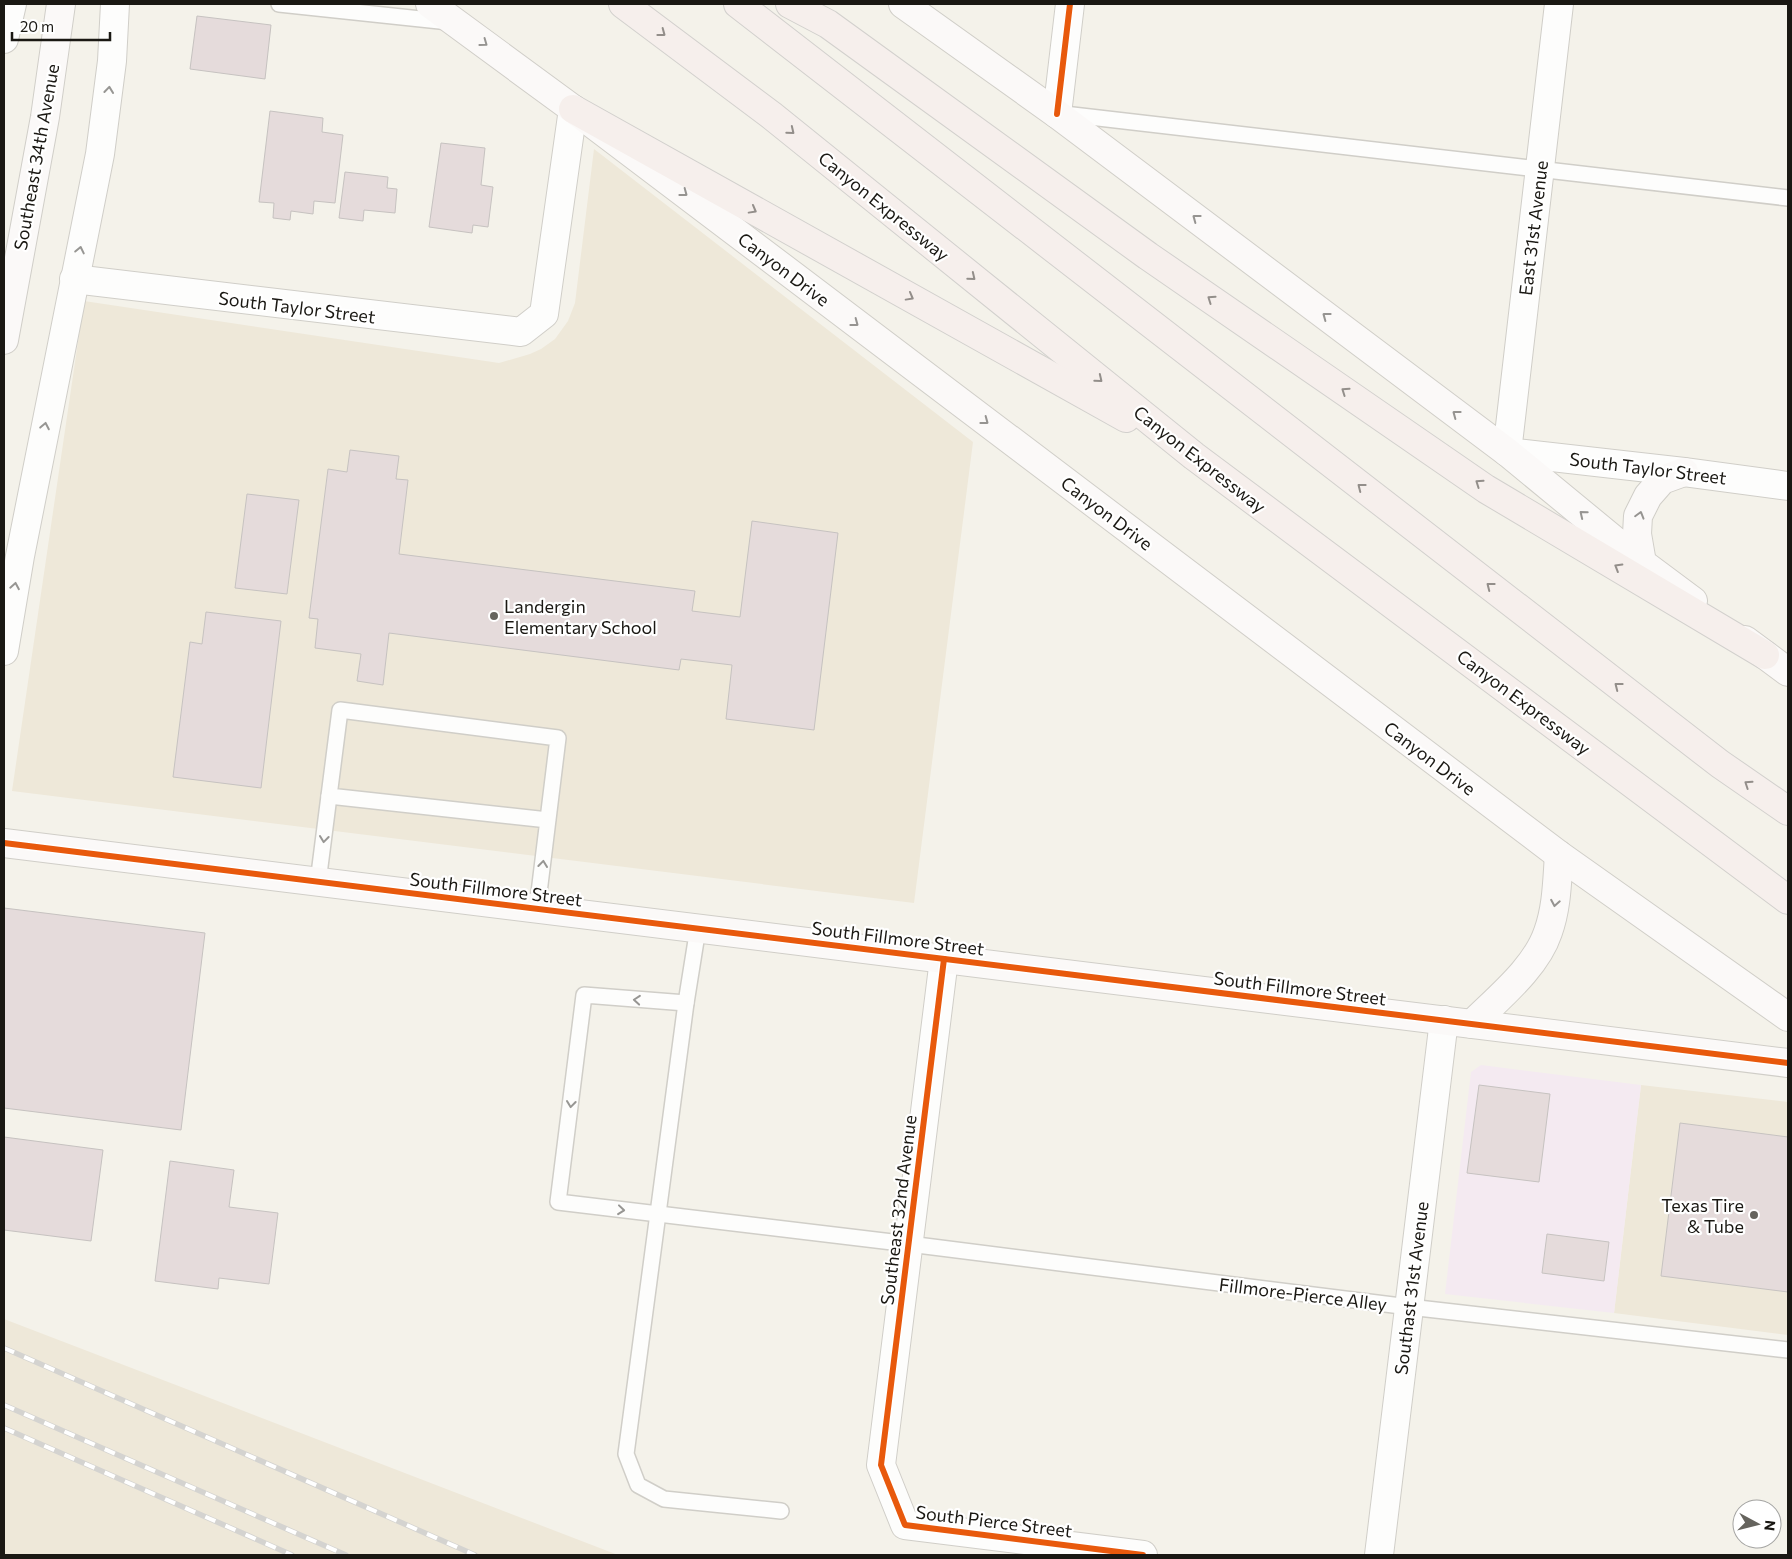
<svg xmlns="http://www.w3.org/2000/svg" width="1792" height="1559" viewBox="0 0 1792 1559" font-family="Commissioner,sans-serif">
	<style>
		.built { fill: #eee8d9 }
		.industrial { fill: #f4eaf1 }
		.building { fill: #e5dbdb; stroke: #c6c2c0 }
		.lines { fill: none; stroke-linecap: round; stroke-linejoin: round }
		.service-casing { stroke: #d0cec8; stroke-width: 18 }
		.minor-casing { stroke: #d0cec8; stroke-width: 30 }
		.tertiary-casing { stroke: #d0cec8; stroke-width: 30 }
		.secondary-casing { stroke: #d0cec8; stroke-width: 30 }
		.motorway-casing { stroke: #d2d0cd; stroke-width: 30 }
		.service { stroke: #fdfdfc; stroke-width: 15 }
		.minor { stroke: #fdfdfc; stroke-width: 28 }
		.tertiary { stroke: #fdfdfc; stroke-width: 28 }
		.secondary { stroke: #fbf9f8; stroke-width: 28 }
		.motorway { stroke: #f6efec; stroke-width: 28 }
		.rail-casing { stroke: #d4d3d0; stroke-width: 5.5 }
		.rail { stroke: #fff; stroke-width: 4; stroke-dasharray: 11; stroke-linecap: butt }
		.cycleway-casing { stroke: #fff; stroke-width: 9 }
		.cycleway { stroke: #e8590c; stroke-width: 6 }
		.oneway { stroke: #938e8a }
		.oneway2 { stroke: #969491 }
		.oneway3 { stroke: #979693 }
		.poi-dot { fill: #66645e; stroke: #fff; stroke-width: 2 }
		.labels { text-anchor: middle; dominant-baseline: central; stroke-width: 4.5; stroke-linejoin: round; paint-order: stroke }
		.street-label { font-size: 18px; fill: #1a1813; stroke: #fff }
		.poi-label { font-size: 18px; fill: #1a1813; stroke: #fff; text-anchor: start }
	</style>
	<rect width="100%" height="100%" fill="#f4f2ea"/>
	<!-- built -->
	<g class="built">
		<polygon points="594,149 973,442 914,903 12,791 84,301 499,363 530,354 541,349 555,339 568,321 575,303"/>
		<polygon points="1641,1085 1788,1102 1788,1335 1614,1313"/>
		<polygon points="4,1319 618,1555 4,1555"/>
	</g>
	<!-- industrial -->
	<polygon class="industrial" points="1481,1065 1641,1085 1614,1313 1445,1294 1471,1072"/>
	<!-- building -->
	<g class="building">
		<polygon points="197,16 271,25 265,79 190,69"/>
		<polygon points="270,111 323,118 322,132 343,135 335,203 314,201 313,214 291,211 290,220 273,218 274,203 259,202"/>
		<polygon points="441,143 485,148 481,185 493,187 488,227 473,225 472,233 429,227"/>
		<polygon points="345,172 388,177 387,188 397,189 395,213 364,210 363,221 339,218"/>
		<polygon points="350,450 399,456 396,479 408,480 399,554 695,591 692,611 740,617 752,521 838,533 814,730 726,719 732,665 681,659 679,670 389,633 383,685 357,681 361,654 315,648 318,619 309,618 328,469 347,472"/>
		<polygon points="247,494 299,500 287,594 235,588"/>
		<polygon points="206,612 281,621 261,788 173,777 190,642 202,644"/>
		<polygon points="4,908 205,933 181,1130 4,1108"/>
		<polygon points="1479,1085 1550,1094 1539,1182 1467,1173"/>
		<polygon points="1680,1123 1788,1137 1788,1292 1661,1276"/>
		<polygon points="4,1137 103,1150 91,1241 4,1230"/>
		<polygon points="170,1161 234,1170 229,1207 278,1213 269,1284 219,1278 218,1289 155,1281"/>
		<polygon points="1547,1234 1609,1242 1604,1281 1542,1273"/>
	</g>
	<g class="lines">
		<defs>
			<g id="service">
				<polyline points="279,4 449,22"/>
				<polyline points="1064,114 1788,198"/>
				<polyline points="318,882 329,796"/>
				<polyline points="537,909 558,738 340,710 329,796 548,820"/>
				<polyline points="698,928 686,1003 626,1454 638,1485 664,1499 781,1511"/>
				<polyline points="686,1003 584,995 558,1202 909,1244 1409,1307 1788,1350"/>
			</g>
			<g id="minor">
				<polyline points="1559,4 1507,452 1684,472 1788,486"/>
				<polyline points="4,39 12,4"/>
				<polyline points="74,279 521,332 544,314 573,109"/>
				<polyline points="4,651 20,556 100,154 112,61 115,4"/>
				<polyline points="1379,1555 1444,1020"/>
			</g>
			<g id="tertiary">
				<polyline points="1057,114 1070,4"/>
				<polyline points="944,959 881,1465 905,1525 1143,1555"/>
			</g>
			<g id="secondary">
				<polyline points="430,4 573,109 1559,855 1788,1017"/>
				<polyline points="903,4 1057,114 1507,452 1642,563 1693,601"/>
				<polyline points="4,340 45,117 61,4"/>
				<polyline points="1642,563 1637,534 1638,516 1648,496 1662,480 1684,472"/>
				<polyline points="1745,640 1788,672"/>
				<polyline points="4,843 1788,1063"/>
				<path d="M1472,1024C1498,998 1536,968 1548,932C1557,907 1557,881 1559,855"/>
			</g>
			<g id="motorway">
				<polyline points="623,4 771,115 1194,456 1788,900"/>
				<polyline points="738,4 1720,764 1788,811"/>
				<polyline points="790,4 828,24 1148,256 1486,489 1765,655"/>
				<polyline points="573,109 1126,418"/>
			</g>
		</defs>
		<!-- service casing -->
		<use href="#service" class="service-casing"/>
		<!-- minor casing -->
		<use href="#minor" class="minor-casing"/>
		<!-- tertiary casing -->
		<use href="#tertiary" class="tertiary-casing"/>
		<!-- secondary casing -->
		<use href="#secondary" class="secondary-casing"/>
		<!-- motorway casing -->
		<use href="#motorway" class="motorway-casing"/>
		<!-- service -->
		<use href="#service" class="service"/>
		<!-- minor -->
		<use href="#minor" class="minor"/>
		<!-- tertiary -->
		<use href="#tertiary" class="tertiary"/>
		<!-- secondary -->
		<use href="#secondary" class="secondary"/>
		<!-- motorway -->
		<use href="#motorway" class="motorway"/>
		<defs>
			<g id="rail">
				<polyline points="4,1348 475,1555"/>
				<polyline points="4,1405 346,1555"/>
				<polyline points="4,1428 292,1555"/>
			</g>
		</defs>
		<!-- rail casing -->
		<use href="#rail" class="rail-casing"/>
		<!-- rail -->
		<use href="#rail" class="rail"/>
		<defs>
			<g id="cycleway">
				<polyline points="1057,114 1070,4"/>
				<polyline points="4,843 1788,1063"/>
				<polyline points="944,959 881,1465 905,1525 1143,1555"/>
			</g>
		</defs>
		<!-- cycleway casing -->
		<use href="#cycleway" class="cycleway-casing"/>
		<!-- cycleway -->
		<use href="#cycleway" class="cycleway"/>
	</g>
	<!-- one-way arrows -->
	<defs><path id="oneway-chevron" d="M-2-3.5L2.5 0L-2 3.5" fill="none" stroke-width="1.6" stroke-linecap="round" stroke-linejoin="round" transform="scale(1.25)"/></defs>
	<g class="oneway">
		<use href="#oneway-chevron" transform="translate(662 33) rotate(37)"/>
		<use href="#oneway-chevron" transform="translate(791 131) rotate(39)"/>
		<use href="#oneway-chevron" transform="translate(753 210) rotate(29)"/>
		<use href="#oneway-chevron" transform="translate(972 277) rotate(39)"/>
		<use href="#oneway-chevron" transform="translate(910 297) rotate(29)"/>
		<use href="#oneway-chevron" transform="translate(1211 299) rotate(-145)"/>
		<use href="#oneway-chevron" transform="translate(1099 379) rotate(39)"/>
		<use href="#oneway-chevron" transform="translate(1345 391) rotate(-145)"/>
		<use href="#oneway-chevron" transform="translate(1479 483) rotate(-145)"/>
		<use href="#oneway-chevron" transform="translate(1361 487) rotate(-142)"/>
		<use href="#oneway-chevron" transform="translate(1618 567) rotate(-149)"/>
		<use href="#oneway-chevron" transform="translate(1490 586) rotate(-142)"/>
		<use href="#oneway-chevron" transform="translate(1618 686) rotate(-142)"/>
		<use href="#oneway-chevron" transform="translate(1748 784) rotate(-146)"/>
	</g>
	<g class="oneway2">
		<use href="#oneway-chevron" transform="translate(484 43) rotate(36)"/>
		<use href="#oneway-chevron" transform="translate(684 193) rotate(37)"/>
		<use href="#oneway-chevron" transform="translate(1196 218) rotate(-143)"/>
		<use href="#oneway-chevron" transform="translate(1326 316) rotate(-143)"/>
		<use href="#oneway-chevron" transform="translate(855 323) rotate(37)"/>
		<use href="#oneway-chevron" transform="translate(1456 414) rotate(-143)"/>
		<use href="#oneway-chevron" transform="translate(985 421) rotate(37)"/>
		<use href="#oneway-chevron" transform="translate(1583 514) rotate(-141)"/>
		<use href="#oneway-chevron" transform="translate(1640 515) rotate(-74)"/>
		<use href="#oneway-chevron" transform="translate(1555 903) rotate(100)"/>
	</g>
	<g class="oneway3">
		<use href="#oneway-chevron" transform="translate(109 90) rotate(-84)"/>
		<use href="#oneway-chevron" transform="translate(80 250) rotate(-78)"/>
		<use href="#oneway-chevron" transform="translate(45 426) rotate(-79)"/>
		<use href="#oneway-chevron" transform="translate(15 586) rotate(-80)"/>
		<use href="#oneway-chevron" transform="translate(324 839) rotate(97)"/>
		<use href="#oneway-chevron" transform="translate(543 864) rotate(-83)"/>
		<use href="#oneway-chevron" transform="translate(637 1000) rotate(-175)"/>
		<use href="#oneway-chevron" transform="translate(571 1104) rotate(97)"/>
		<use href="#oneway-chevron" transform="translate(621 1210) rotate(6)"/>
	</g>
	<!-- markers -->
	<g class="poi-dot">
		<circle cx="494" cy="616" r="5"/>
		<circle cx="1754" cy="1215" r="5"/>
	</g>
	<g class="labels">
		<!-- street labels -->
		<g class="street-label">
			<text transform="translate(36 157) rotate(-80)">Southeast 34th Avenue</text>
			<text transform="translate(884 206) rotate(39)">Canyon Expressway</text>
			<text transform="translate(1533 228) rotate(-83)">East 31st Avenue</text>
			<text transform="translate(784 269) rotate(37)">Canyon Drive</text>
			<text transform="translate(297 307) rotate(7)">South Taylor Street</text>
			<text transform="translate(1200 459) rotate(38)">Canyon Expressway</text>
			<text transform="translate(1648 468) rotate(7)">South Taylor Street</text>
			<text transform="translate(1107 513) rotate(37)">Canyon Drive</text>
			<text transform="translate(1524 702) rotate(37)">Canyon Expressway</text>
			<text transform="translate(1430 758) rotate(37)">Canyon Drive</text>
			<text transform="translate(496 889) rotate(7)">South Fillmore Street</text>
			<text transform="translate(898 938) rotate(7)">South Fillmore Street</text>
			<text transform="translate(1300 988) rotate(7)">South Fillmore Street</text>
			<text transform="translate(898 1210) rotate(-83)">Southeast 32nd Avenue</text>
			<text transform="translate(1411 1288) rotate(-83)">Southast 31st Avenue</text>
			<text transform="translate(1303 1294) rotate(7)">Fillmore-Pierce Alley</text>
			<text transform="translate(994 1521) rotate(7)">South Pierce Street</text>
		</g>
		<!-- poi labels -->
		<g class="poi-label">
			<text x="504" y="606">Landergin<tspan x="504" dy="21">Elementary School</tspan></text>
			<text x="1744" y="1205" text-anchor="end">Texas Tire<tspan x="1744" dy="21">&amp; Tube</tspan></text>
		</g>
	</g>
	<!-- border -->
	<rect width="1792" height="1559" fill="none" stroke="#1a1813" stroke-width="10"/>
	<!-- north arrow -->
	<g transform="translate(1757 1524) rotate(97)"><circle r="24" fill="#ffffff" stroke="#a3a3a1"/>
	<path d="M0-4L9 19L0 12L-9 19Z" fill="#66645e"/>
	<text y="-8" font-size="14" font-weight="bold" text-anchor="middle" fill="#1a1813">N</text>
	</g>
	<!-- scale -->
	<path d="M12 32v8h98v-8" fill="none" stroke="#1a1813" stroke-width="2.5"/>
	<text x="20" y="32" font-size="15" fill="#1a1813" stroke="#ffffff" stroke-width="4" paint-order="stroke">20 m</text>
</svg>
